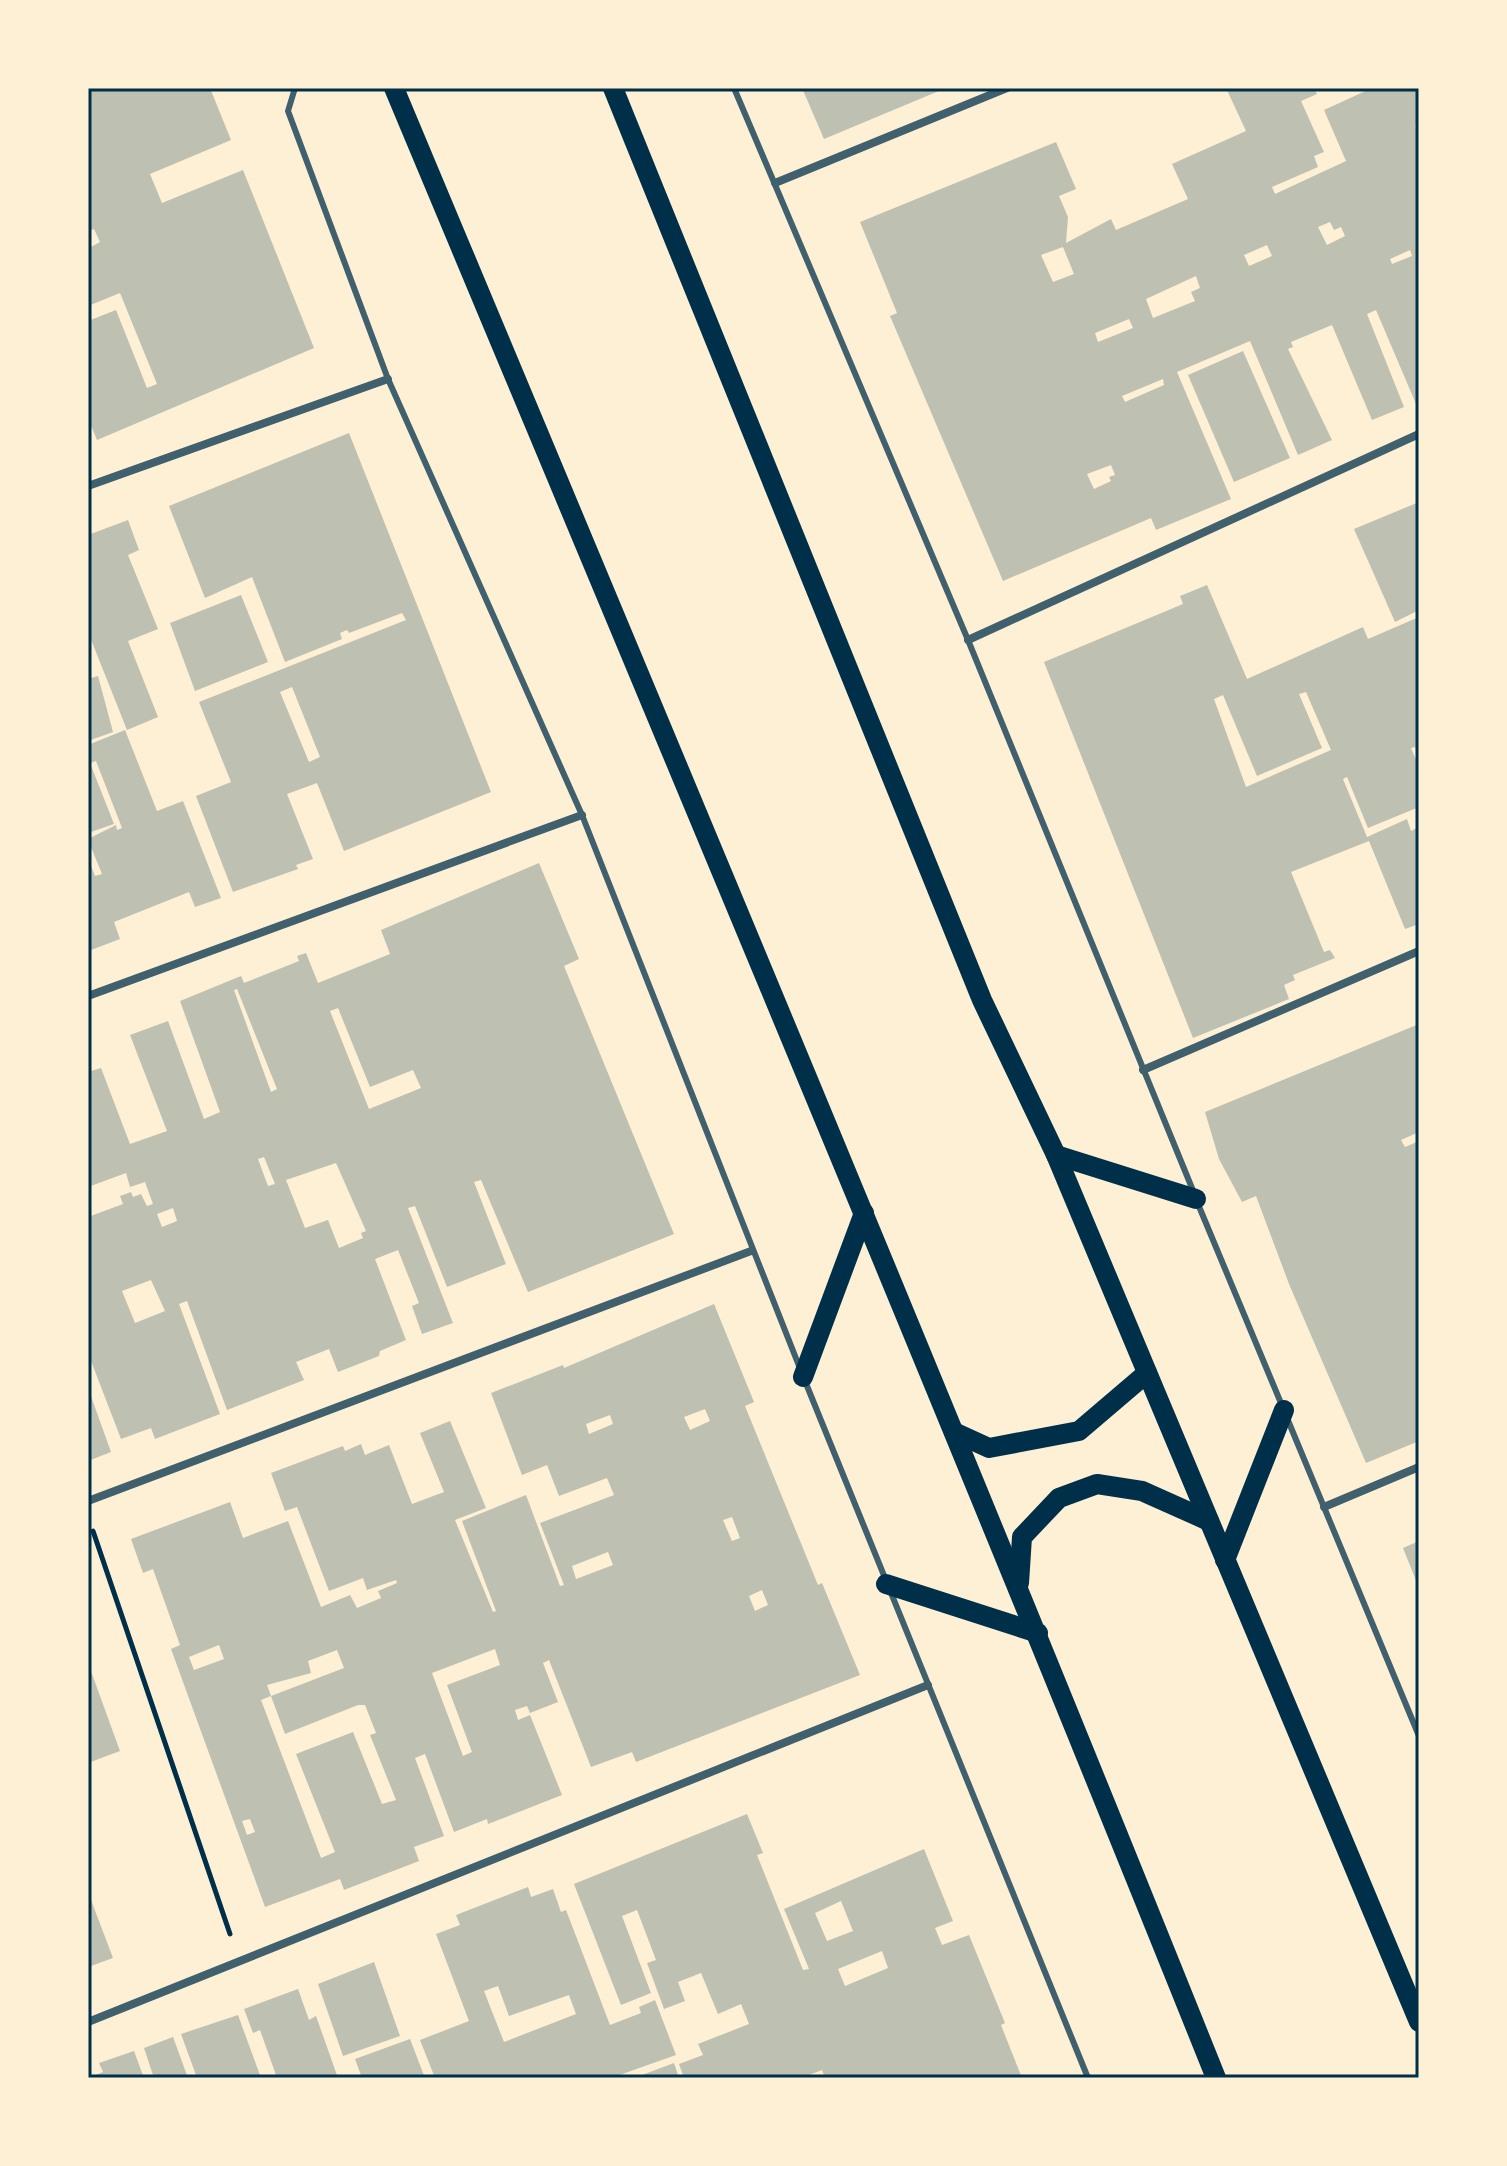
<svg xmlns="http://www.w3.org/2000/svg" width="1507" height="2166" viewBox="0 0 1507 2166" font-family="'Noto Sans',sans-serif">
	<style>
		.building { fill: #bec0b2; fill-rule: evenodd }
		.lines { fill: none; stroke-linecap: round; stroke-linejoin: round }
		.path { stroke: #003049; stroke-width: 5 }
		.service { stroke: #3f606c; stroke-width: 6 }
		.minor { stroke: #3f606c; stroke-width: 8 }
		.primary { stroke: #003049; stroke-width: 20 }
		.neatline { fill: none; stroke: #003049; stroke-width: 3 }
	</style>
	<rect width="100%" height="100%" fill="#fdf0d5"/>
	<!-- building -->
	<g class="building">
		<polygon points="88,88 210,88 231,140 150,174 162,203 243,170 314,348 97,440 88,418 88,321 116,310 147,388 157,384 120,293 88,306 88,239 91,247 100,242 94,229 88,231"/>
		<polygon points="802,88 946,88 824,139"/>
		<path d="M1226,88H1314L1317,94L1301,101L1324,152L1314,156L1318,167L1272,187L1275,194L1346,161L1324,110L1372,88H1419V124L1415,126L1419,134V403L1416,404L1376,310L1367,314L1404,407L1372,420L1332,325L1291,342L1293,347L1288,349L1332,440L1298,455L1250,341L1177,372L1231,499L1156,530L1151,518L1003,581L890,316L897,313L860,222L1056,142L1076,189L1059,196L1068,217L1066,243L1111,219L1116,230L1188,199L1172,164L1246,131ZM1330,222L1334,230L1341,227L1345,236L1327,245L1318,227ZM1267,245L1272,256L1249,266L1244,255ZM1063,247L1074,274L1053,282L1041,255ZM1410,250L1412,256L1392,264L1390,259ZM1196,276L1200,288L1191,292L1195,301L1153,318L1146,299ZM1129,319L1133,328L1098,342L1095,333ZM1163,379L1164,385L1125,402L1122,396ZM1111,465L1115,475L1109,477L1111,481L1094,489L1087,474Z"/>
		<polygon points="1243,351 1290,458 1234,482 1188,375"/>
		<path d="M349,433L491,792L344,851L317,783L287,794L313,859L296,865L298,869L233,892L196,796L231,782L199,702L406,620L402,613L349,633L347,630L340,633L342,639L285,662L252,577L205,598L169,506ZM292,687L320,757L309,762L280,692Z"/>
		<polygon points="1419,502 1419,610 1395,622 1354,529"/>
		<polygon points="128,520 139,550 128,555 158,629 128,641 158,717 127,730 88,632 88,535"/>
		<path d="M1207,585L1247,679L1363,627L1368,639L1419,617V756L1415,747L1411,748L1419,767V807L1368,828L1347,777L1343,779L1367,837L1407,819L1411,831L1419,827V924L1405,929L1369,841L1291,872L1324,952L1330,950L1335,958L1293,975L1295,980L1284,985L1289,999L1193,1038L1044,662L1183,604L1180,596ZM1306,692L1331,750L1246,787L1214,699L1223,695L1257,776L1322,748L1299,694Z"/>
		<polygon points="241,595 268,662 195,691 170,623"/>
		<polygon points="98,676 113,732 88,741 88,679"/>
		<polygon points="125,730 157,811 183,801 221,898 195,907 189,892 114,922 120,939 91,950 88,858 95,876 102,874 89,842 90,838 116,825 117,830 122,828 96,761 90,763 114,824 88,833 88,745"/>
		<path d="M539,863L579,959L564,966L674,1234L528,1292L481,1180L474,1182L506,1264L447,1287L415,1206L408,1208L453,1323L422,1334L412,1306L419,1303L398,1250L375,1259L406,1340L380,1351L379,1356L338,1372L329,1349L296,1362L304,1380L227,1410L187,1301L179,1304L220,1414L155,1439L151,1428L121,1439L88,1353V1217L123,1204L120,1196L131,1192L133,1197L141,1194L147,1206L153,1204L145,1182L130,1187L126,1173L88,1187V1072L101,1068L130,1144L167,1131L130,1035L168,1021L204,1119L220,1112L180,1001L241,976L244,983L299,961L297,956L306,953L318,983L390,954L381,930ZM237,989L277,1089L271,1092L234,990ZM338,1008L370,1087L413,1070L421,1088L369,1109L330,1011ZM264,1157L275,1184L268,1186L258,1159ZM336,1163L366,1231L361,1233L363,1238L339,1248L328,1220L305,1228L286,1180ZM173,1208L177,1221L162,1227L157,1214ZM151,1280L165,1311L135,1323L122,1291Z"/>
		<polygon points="1419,1024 1419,1132 1401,1140 1405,1147 1419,1141 1419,1441 1366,1463 1289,1284 1256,1196 1242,1202 1219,1159 1205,1112"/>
		<path d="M714,1304L754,1402L745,1406L818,1585L822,1583L860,1675L636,1762L632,1752L591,1767L549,1660L543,1663L558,1702L530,1713L527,1706L515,1710L518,1720L530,1715L562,1795L488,1824L487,1819L454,1832L425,1754L415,1758L444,1836L414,1847L419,1861L344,1890L340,1879L265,1907L171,1649L180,1645L153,1569L143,1573L131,1539L230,1502L243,1538L288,1521L321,1607L350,1595L357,1608L381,1598L378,1591L397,1583L396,1580L367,1590L363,1578L329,1591L297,1507L285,1511L271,1473L343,1446L345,1451L361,1444L365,1455L389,1445L412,1504L444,1492L420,1433L450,1421L486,1508L455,1520L493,1612L496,1611L462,1521L526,1495L560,1586L564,1585L540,1523L614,1495L607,1478L559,1496L547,1465L522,1475L491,1393L563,1365L564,1368ZM705,1409L710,1421L690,1430L684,1417ZM610,1415L613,1424L589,1434L586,1424ZM732,1517L740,1538L732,1541L723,1520ZM608,1552L613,1565L576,1579L572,1566ZM762,1590L768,1605L755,1611L749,1596ZM219,1645L224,1659L194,1670L189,1657ZM495,1649L500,1665L447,1685L472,1752L463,1756L432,1673ZM337,1650L344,1668L271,1696L285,1734L358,1705H365L376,1733L370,1735L396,1800L382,1804L353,1732L296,1754L335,1852L321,1858L261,1700L271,1696L267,1685L311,1673L308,1661ZM250,1819L255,1832L247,1835L242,1821Z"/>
		<polygon points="88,1388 111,1452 88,1461"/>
		<polygon points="1419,1541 1419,1588 1403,1548"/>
		<polygon points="88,1663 120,1751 88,1763"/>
		<path d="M747,1814L763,1853L757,1855L803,1970L809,1969L784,1909L924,1849L953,1921L935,1928L942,1945L969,1935L1005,2023L1001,2025L1022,2078H825L822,2070L801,2078H684L679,2064L703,2055L698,2044L749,2024L741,2004L718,2014L701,1973L678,1982L685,2001L664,2009L647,1963L656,1960L637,1910L622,1916L651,1993L621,2005L574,1884ZM841,1901L853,1931L827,1941L815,1913ZM882,1951L888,1968L845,1986L838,1969Z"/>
		<path d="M528,1887L531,1897L553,1889L561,1912L566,1910L610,2025L641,2013L639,2007L655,2000L676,2055L611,2078H435L420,2040L469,2021L436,1934L460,1925L456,1915ZM498,1986L509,2016L569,1995L576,2014L504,2042L484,1991Z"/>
		<polygon points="88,1892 113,1958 91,1966 88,1959"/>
		<polygon points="374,1962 400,2036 343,2056 318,1984"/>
		<polygon points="298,1989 309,2020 316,2016 338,2078 277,2078 260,2030 253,2033 244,2009"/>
		<polygon points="238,2015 261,2078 197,2078 181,2034"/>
		<polygon points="173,2037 188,2078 154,2078 144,2048"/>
		<polygon points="410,2039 425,2078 362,2078 355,2059"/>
		<polygon points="134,2051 144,2078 88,2078 103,2072 99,2063"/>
		<polygon points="674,2063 679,2078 634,2078"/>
	</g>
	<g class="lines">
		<!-- path -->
		<polyline class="path" points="93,1531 230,1934"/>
		<!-- service -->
		<g class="service">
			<polyline points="295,88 288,111 388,379 582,815 801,1371"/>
			<polyline points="734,88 968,640 1194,1193"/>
			<polyline points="1198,1204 1283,1408"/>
			<polyline points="805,1381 1088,2078"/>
			<polyline points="1287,1418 1419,1736"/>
		</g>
		<!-- minor -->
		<g class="minor">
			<polyline points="775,183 1007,88"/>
			<polyline points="88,486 388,379"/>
			<polyline points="968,640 1419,434"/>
			<polyline points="88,996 582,815"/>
			<polyline points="1143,1070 1419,951"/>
			<polyline points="88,1501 751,1251"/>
			<polyline points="1324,1507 1419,1467"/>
			<polyline points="88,2022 928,1685"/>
		</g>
		<!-- primary -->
		<g class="primary">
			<path d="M394,88C671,750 949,1412 1216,2078"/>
			<polyline points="613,88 982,1000 1056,1155 1419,2022"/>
			<polyline points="1056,1155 1196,1199"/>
			<polyline points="803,1377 864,1213"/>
			<polyline points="954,1432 989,1448 1079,1431 1147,1373"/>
			<polyline points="1225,1560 1284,1410"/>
			<polyline points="1019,1583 1022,1537 1059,1498 1097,1484 1142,1491 1209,1521"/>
			<polyline points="886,1584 1038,1633"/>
		</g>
	</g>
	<!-- border -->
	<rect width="1507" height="2166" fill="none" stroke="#fdf0d5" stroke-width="180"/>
	<rect x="90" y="90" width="1327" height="1986" class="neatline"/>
</svg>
